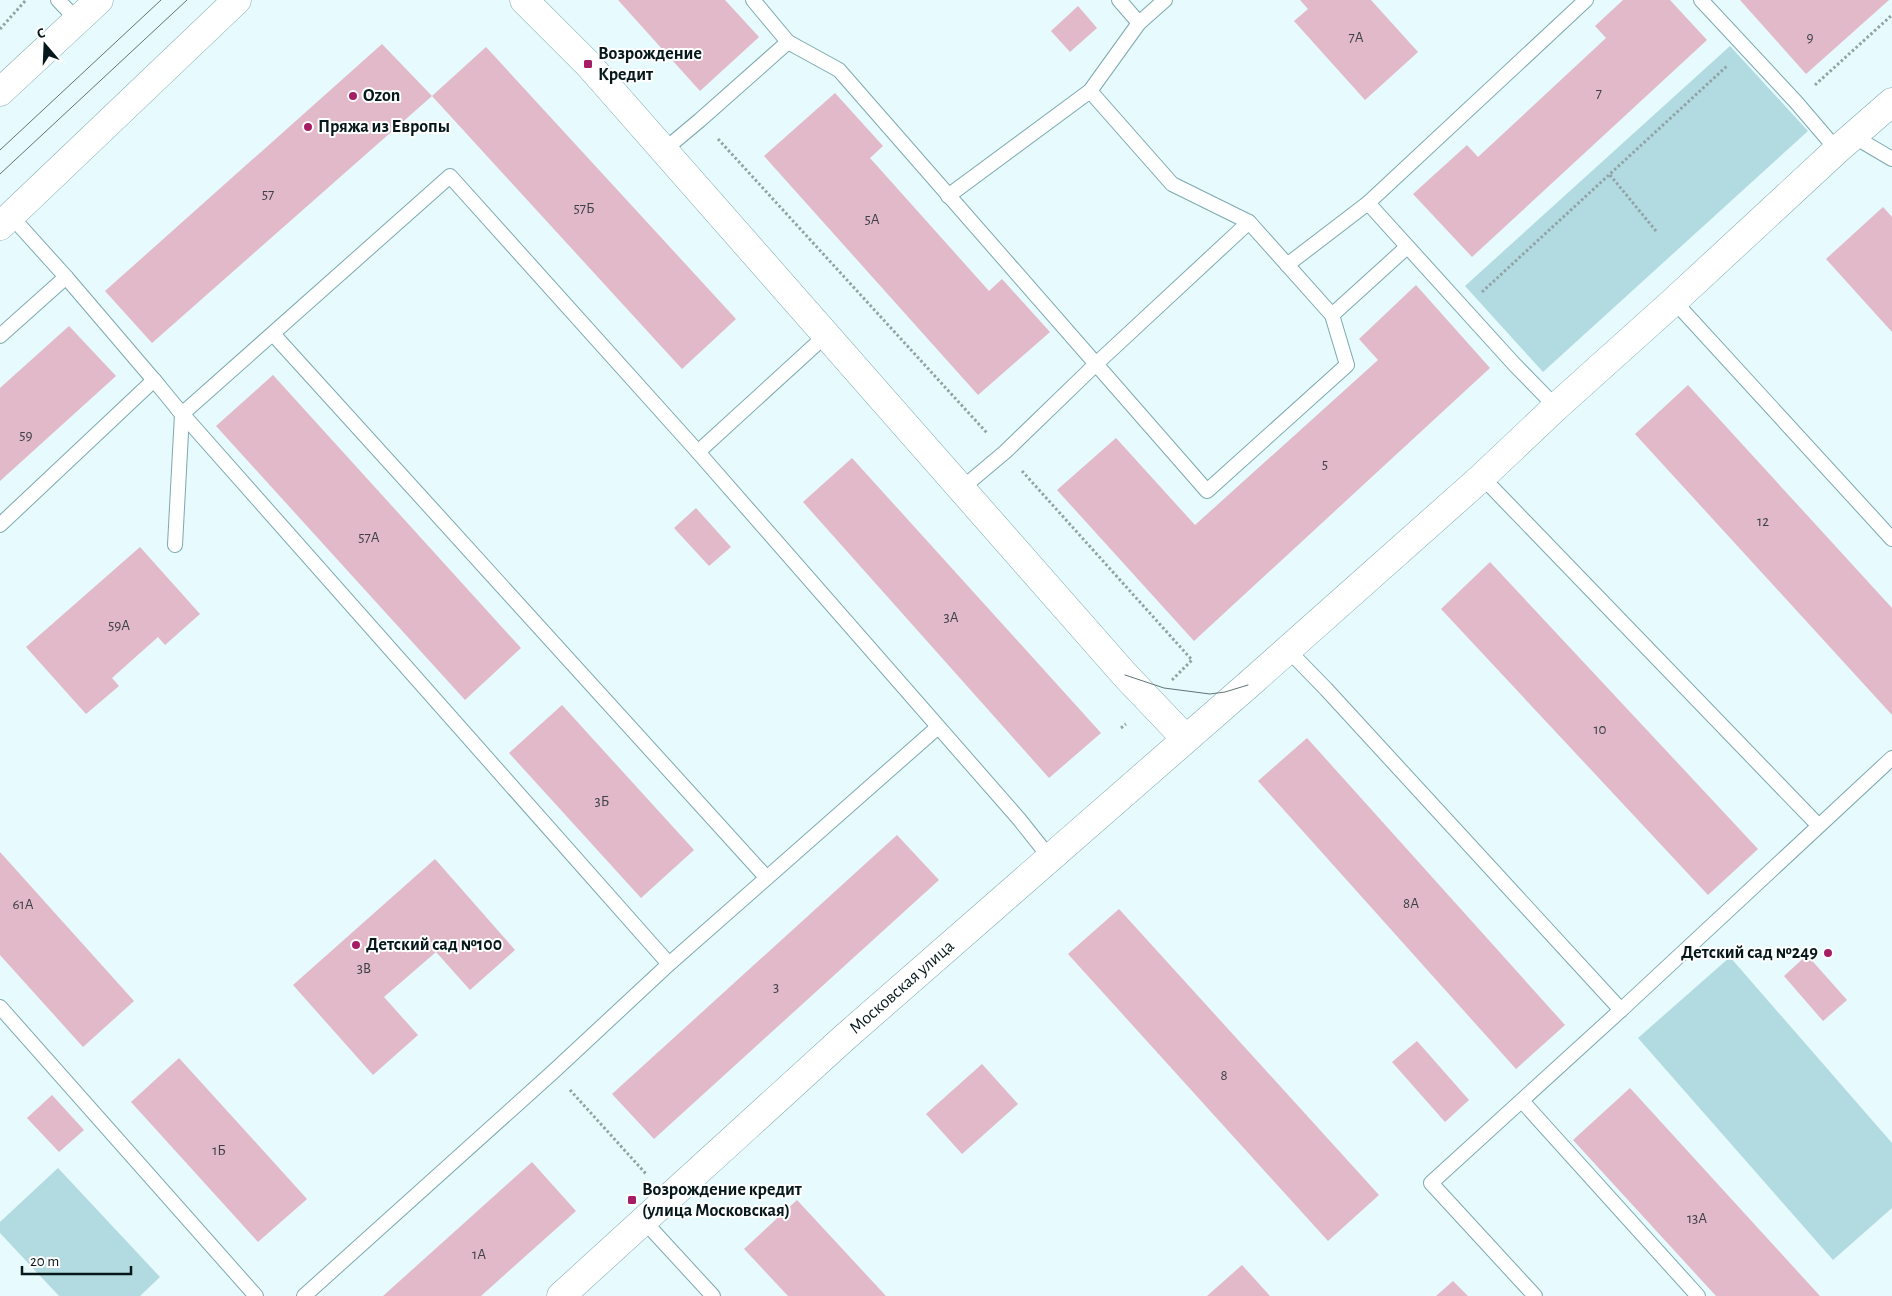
<svg xmlns="http://www.w3.org/2000/svg" width="1892" height="1296" viewBox="0 0 1892 1296" font-family="'Alegreya Sans',sans-serif">
	<style>
		.green { fill: #b2dbe1 }
		.building { fill: #e1b9c8 }
		.lines { fill: none; stroke-linecap: round; stroke-linejoin: round }
		.service-casing { stroke: #7ca9b0; stroke-width: 16 }
		.minor-casing { stroke: #7ca9b0; stroke-width: 29 }
		.trunk-casing { stroke: #7ca9b0; stroke-width: 29 }
		.path { stroke: #91a3a6; stroke-width: 3; stroke-dasharray: 2.5 2.5; stroke-linecap: butt }
		.service { stroke: #fff; stroke-width: 14 }
		.minor { stroke: #fff; stroke-width: 28 }
		.trunk { stroke: #fff; stroke-width: 28 }
		.tram { stroke: #627477; stroke-width: 1 }
		.poi-dot { fill: #a51d65; stroke: #fff; stroke-width: 2 }
		.labels { text-anchor: middle; dominant-baseline: central; stroke-width: 4; stroke-linejoin: round; paint-order: stroke }
		.number-label { font-size: 15px; fill: #3d4046 }
		.poi-label { font-size: 18px; font-weight: bold; fill: #06181b; stroke: #fff; text-anchor: start }
		.street-label { font-size: 18px; fill: #06181b; stroke: #fff }
	</style>
	<rect width="100%" height="100%" fill="#e7fafd"/>
	<!-- green -->
	<g class="green">
		<polygon points="1730,46 1808,131 1543,372 1465,286"/>
		<polygon points="1730,957 1892,1143 1892,1208 1833,1260 1638,1038"/>
		<polygon points="58,1168 160,1277 140,1296 59,1296 0,1233 0,1222"/>
	</g>
	<!-- building -->
	<g class="building">
		<polygon points="618,0 725,0 759,37 700,91"/>
		<polygon points="1300,0 1371,0 1418,52 1365,100 1294,21 1308,9"/>
		<polygon points="1623,0 1670,0 1707,40 1472,257 1413,194 1467,145 1478,157 1606,38 1595,26"/>
		<polygon points="1740,0 1889,0 1806,74"/>
		<polygon points="1078,6 1097,28 1070,52 1051,31"/>
		<polygon points="382,44 432,96 486,47 736,319 682,369 432,96 152,343 105,291"/>
		<polygon points="835,93 883,146 870,158 989,291 1002,279 1050,332 978,395 764,156"/>
		<polygon points="1883,207 1892,217 1892,332 1826,259"/>
		<polygon points="1416,285 1490,368 1194,641 1057,490 1116,438 1195,525 1378,360 1359,339"/>
		<polygon points="69,326 116,376 0,481 0,388"/>
		<polygon points="273,375 521,648 465,700 216,426"/>
		<polygon points="1688,385 1892,608 1892,715 1635,434"/>
		<polygon points="852,458 1101,733 1049,778 803,502"/>
		<polygon points="696,508 731,547 709,566 674,528"/>
		<polygon points="140,547 200,614 165,645 158,637 112,678 119,686 86,714 26,647"/>
		<polygon points="1490,562 1758,849 1708,895 1441,609"/>
		<polygon points="562,705 694,850 641,898 509,753"/>
		<polygon points="1307,738 1565,1025 1516,1069 1258,781"/>
		<polygon points="897,835 939,880 654,1139 612,1094"/>
		<polygon points="0,852 134,1001 83,1047 0,955"/>
		<polygon points="435,859 515,950 470,990 436,952 384,997 418,1035 373,1075 293,985"/>
		<polygon points="1119,909 1379,1195 1328,1241 1068,954"/>
		<polygon points="1807,955 1847,1000 1823,1021 1784,976"/>
		<polygon points="1417,1041 1469,1100 1445,1122 1392,1062"/>
		<polygon points="179,1058 307,1199 258,1242 131,1102"/>
		<polygon points="982,1064 1018,1104 962,1154 926,1114"/>
		<polygon points="1630,1088 1820,1296 1716,1296 1573,1140"/>
		<polygon points="52,1095 84,1130 59,1152 27,1118"/>
		<polygon points="532,1162 576,1211 481,1296 383,1296"/>
		<polygon points="797,1200 886,1296 788,1296 744,1249"/>
		<polygon points="1242,1265 1270,1296 1207,1296"/>
		<polygon points="1453,1281 1468,1296 1436,1296"/>
	</g>
	<g class="lines">
		<defs>
			<g id="service">
				<polyline points="58,0 78,21"/>
				<polyline points="1119,0 1139,23"/>
				<polyline points="1701,0 1796,102 1837,150"/>
				<polyline points="788,42 839,70 1207,491 1347,365 1332,315 1249,222 1096,364 1005,452 961,489"/>
				<polyline points="1090,91 1172,184 1249,222"/>
				<polyline points="1853,136 1892,159"/>
				<polyline points="663,151 700,120 788,42 753,0"/>
				<polyline points="948,196 1090,91 1139,23 1165,0"/>
				<polyline points="11,216 66,277 159,386"/>
				<polyline points="1287,265 1368,203"/>
				<polyline points="1674,301 1892,539"/>
				<polyline points="1332,315 1407,247"/>
				<polyline points="273,334 766,877"/>
				<polyline points="0,336 66,277"/>
				<polyline points="154,380 182,414 450,176 698,452 1019,819 1050,858"/>
				<polyline points="1556,407 1514,364 1368,203 1586,0"/>
				<polyline points="177,408 669,964"/>
				<polyline points="698,452 825,336"/>
				<polyline points="1482,477 1818,825"/>
				<polyline points="0,525 154,380"/>
				<polyline points="175,545 182,414 179,410"/>
				<polyline points="1288,650 1326,689 1621,1010 1892,758"/>
				<polyline points="0,1007 256,1296"/>
				<polyline points="1522,1101 1698,1296"/>
				<polyline points="644,1221 713,1296"/>
				<polyline points="304,1296 553,1072 669,964 938,727"/>
				<polyline points="1535,1296 1431,1183 1621,1010"/>
			</g>
			<g id="minor">
				<polyline points="524,0 588,64 1125,675 1185,738"/>
				<path id="s1" d="M561,1296L844,1038L1248,685L1482,477L1556,407L1674,301L1837,150L1892,102"/>
			</g>
			<g id="trunk">
				<polyline points="0,92 99,0"/>
				<polyline points="0,226 237,0"/>
			</g>
		</defs>
		<!-- service casing -->
		<use href="#service" class="service-casing"/>
		<!-- minor casing -->
		<use href="#minor" class="minor-casing"/>
		<!-- trunk casing -->
		<use href="#trunk" class="trunk-casing"/>
		<!-- path -->
		<g class="path">
			<polyline points="0,29 26,0"/>
			<polyline points="1815,85 1892,15"/>
			<polyline points="718,139 987,433"/>
			<polyline points="1610,175 1656,231"/>
			<polyline points="1482,292 1727,66"/>
			<polyline points="1022,471 1192,660 1172,680"/>
			<polyline points="1121,728 1126,724"/>
			<polyline points="570,1090 647,1175"/>
		</g>
		<!-- service -->
		<use href="#service" class="service"/>
		<!-- minor -->
		<use href="#minor" class="minor"/>
		<!-- trunk -->
		<use href="#trunk" class="trunk"/>
		<!-- tram -->
		<g class="tram">
			<polyline points="0,150 161,0"/>
			<polyline points="0,174 187,0"/>
			<polyline points="1125,675 1164,688 1210,694 1225,692 1248,685"/>
		</g>
	</g>
	<!-- markers -->
	<g class="poi-dot">
		<rect x="583" y="59" width="10" height="10" rx="2.5"/>
		<circle cx="353" cy="96" r="5"/>
		<circle cx="308" cy="127" r="5"/>
		<circle cx="356" cy="945" r="5"/>
		<circle cx="1828" cy="953" r="5"/>
		<rect x="627" y="1195" width="10" height="10" rx="2.5"/>
	</g>
	<g class="labels">
		<!-- number labels -->
		<g class="number-label">
			<text x="1356" y="37">7А</text>
			<text x="1810" y="37">9</text>
			<text x="1599" y="93">7</text>
			<text x="268" y="194">57</text>
			<text x="584" y="208">57Б</text>
			<text x="872" y="219">5А</text>
			<text x="26" y="435">59</text>
			<text x="1325" y="464">5</text>
			<text x="1763" y="521">12</text>
			<text x="369" y="537">57А</text>
			<text x="951" y="617">3А</text>
			<text x="119" y="625">59А</text>
			<text x="1600" y="729">10</text>
			<text x="602" y="801">3Б</text>
			<text x="1411" y="903">8А</text>
			<text x="23" y="904">61А</text>
			<text x="364" y="968">3В</text>
			<text x="776" y="987">3</text>
			<text x="1224" y="1075">8</text>
			<text x="219" y="1150">1Б</text>
			<text x="1697" y="1218">13А</text>
			<text x="479" y="1254">1А</text>
		</g>
		<!-- poi labels -->
		<g class="poi-label">
			<text x="598" y="54">Возрождение<tspan x="598" dy="21">Кредит</tspan></text>
			<text x="363" y="96">Ozon</text>
			<text x="318" y="127">Пряжа из Европы</text>
			<text x="366" y="945">Детский сад №100</text>
			<text x="1818" y="953" text-anchor="end">Детский сад №249</text>
			<text x="642" y="1190">Возрождение кредит<tspan x="642" dy="21">(улица Московская)</tspan></text>
		</g>
		<!-- street labels -->
		<g class="street-label">
			<text stroke="none"><textPath href="#s1" startOffset="460">Московская улица</textPath></text>
		</g>
	</g>
	<!-- north arrow -->
	<g transform="translate(45 45) rotate(341)" stroke="#ffffff" stroke-width="4" paint-order="stroke">
	<path d="M0-4L9 19L0 12L-9 19Z" fill="#06181b"/>
	<text y="-8" font-size="14" font-weight="bold" text-anchor="middle" fill="#06181b">С</text>
	</g>
	<!-- scale -->
	<path d="M22 1266v8h109v-8" fill="none" stroke="#06181b" stroke-width="2.5"/>
	<text x="30" y="1266" font-size="15" fill="#06181b" stroke="#ffffff" stroke-width="4" paint-order="stroke">20 m</text>
</svg>
